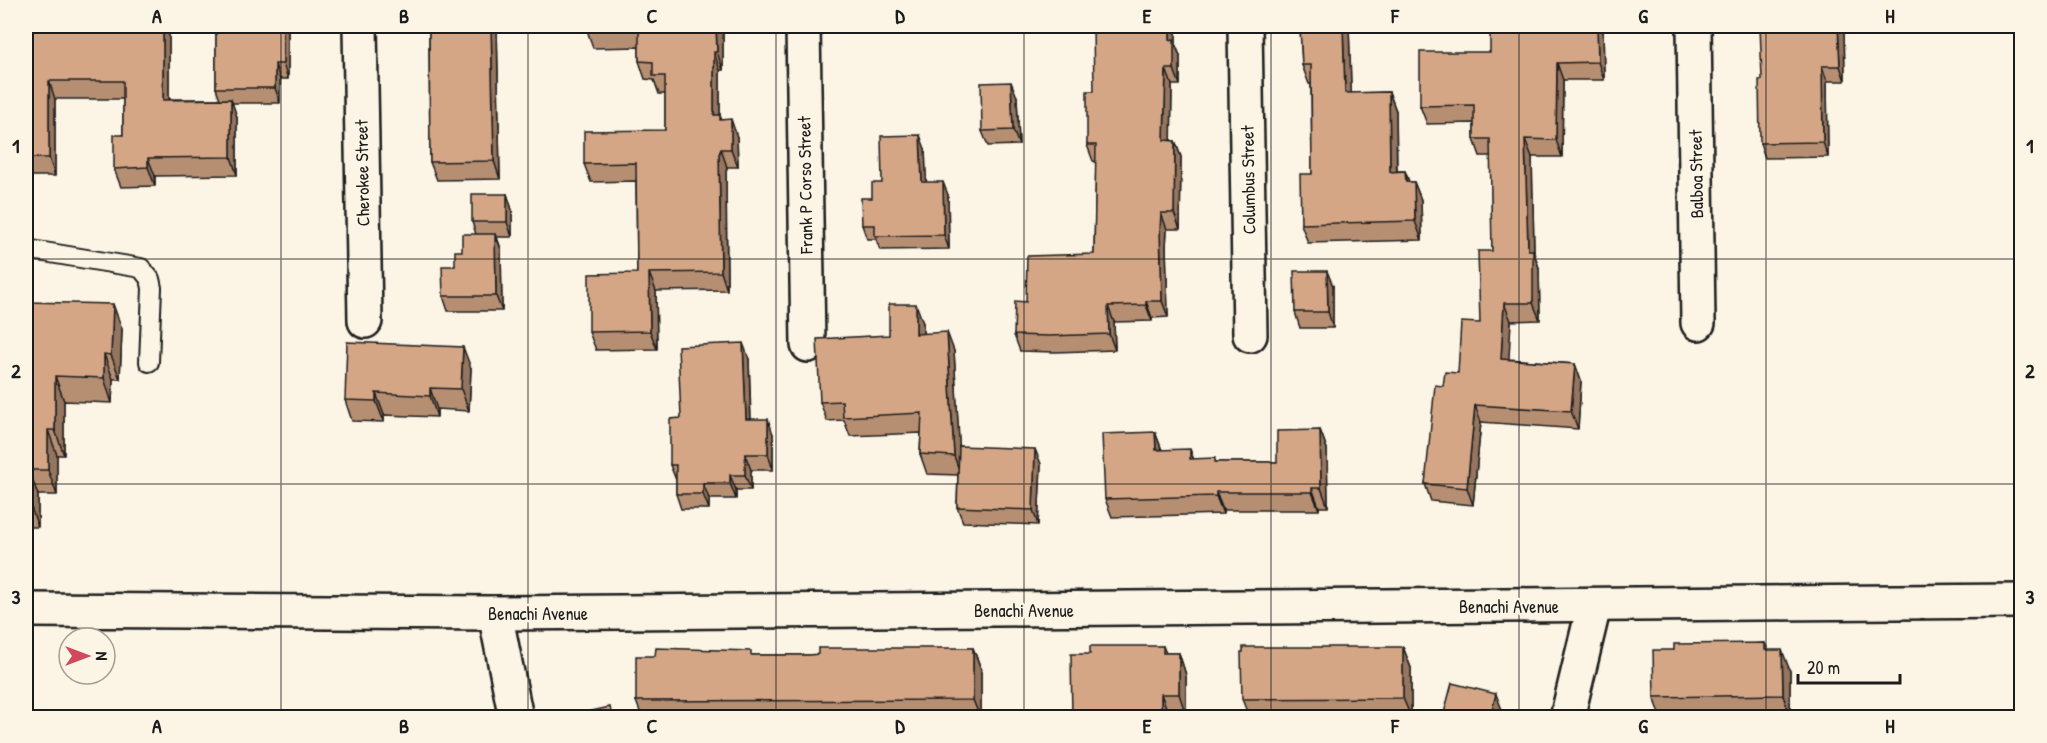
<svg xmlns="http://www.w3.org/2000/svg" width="2047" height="743" viewBox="0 0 2047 743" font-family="'Patrick Hand',sans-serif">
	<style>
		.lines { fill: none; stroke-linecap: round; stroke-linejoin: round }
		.service-casing { stroke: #1c1c1c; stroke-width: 22 }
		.minor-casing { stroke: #1c1c1c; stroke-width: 38 }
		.service { stroke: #fcf5e5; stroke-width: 18 }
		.minor { stroke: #fcf5e5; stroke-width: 33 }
		.wall { fill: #b68f73; stroke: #1c1c1c; stroke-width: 1.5 }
		.shaded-wall { fill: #94745e; stroke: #1c1c1c; stroke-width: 1.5 }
		.building { fill: #d4a686; stroke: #1c1c1c; stroke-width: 1.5 }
		.grid { fill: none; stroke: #1c1c1c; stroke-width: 1.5; stroke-opacity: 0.55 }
		.labels { text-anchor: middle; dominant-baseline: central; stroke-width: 5; stroke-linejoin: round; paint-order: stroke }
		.street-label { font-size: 18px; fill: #1c1c1c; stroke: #fcf5e5 }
		.neatline { fill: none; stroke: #1c1c1c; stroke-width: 2 }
		.grid-label { font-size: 20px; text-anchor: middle; font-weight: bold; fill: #1c1c1c }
	</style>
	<rect width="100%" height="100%" fill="#fcf5e5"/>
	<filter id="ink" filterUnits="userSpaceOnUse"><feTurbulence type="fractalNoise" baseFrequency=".0167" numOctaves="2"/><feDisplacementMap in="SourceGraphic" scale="12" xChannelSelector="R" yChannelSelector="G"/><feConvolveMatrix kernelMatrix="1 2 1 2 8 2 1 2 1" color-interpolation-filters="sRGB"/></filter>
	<g filter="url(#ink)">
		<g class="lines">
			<defs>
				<polyline id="service" points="26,249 141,268 150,279 152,288 149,362"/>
				<g id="minor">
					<polyline points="360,26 365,321"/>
					<polyline points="803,26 808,345"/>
					<polyline points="1245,26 1250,335"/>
					<polyline points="1694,26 1698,323"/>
					<polyline points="26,610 495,613 2022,601"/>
					<polyline points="495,613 516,718"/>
					<polyline points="1567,718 1594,606"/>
				</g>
			</defs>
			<!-- service casing -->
			<use href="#service" class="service-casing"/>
			<!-- minor casing -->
			<use href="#minor" class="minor-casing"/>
			<!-- service -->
			<use href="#service" class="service"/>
			<!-- minor -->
			<use href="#minor" class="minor"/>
		</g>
		<!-- wall -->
		<g class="wall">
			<polygon points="26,26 166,26 169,35 169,99 220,99 216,88 216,28 201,28 200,26 290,26 291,27 288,27 288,79 280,79 280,103 232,103 237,117 237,175 155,176 155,186 121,187 114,169 123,135 123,99 55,99 55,176 26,176"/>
			<polygon points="429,26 505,26 497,26 500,179 437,180 430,162"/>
			<polygon points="723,26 723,70 720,70 720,116 722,120 737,137 738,167 727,167 726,172 727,290 656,291 657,349 596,350 589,332 637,273 636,181 591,182 584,164 665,130 665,94 659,94 654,80 645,79 639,61 639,47 593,48 587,30"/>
			<polygon points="1300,26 1349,26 1351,93 1389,92 1396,111 1397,171 1405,171 1409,182 1414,182 1421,200 1422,240 1308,243 1301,224 1312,174 1311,84 1309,84 1302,65"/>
			<polygon points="1603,26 1604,80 1563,80 1562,157 1532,157 1534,253 1539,268 1540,320 1511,321 1508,359 1575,364 1581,381 1578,429 1481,422 1473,505 1431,501 1425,484 1443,386 1458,373 1480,323 1492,251 1491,156 1480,156 1474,139 1474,123 1427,124 1420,106 1490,52"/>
			<polygon points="1844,30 1845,81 1827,81 1828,157 1765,158 1760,143"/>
			<polygon points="1176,31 1176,46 1180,56 1180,85 1172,85 1171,141 1175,141 1181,157 1180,229 1167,229 1166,247 1168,317 1152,318 1152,321 1114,322 1115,350 1055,352 1020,351 1014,335 1026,302 1094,254 1096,162 1093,161 1087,145 1094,91"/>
			<polygon points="1017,97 1019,145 988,146 982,131"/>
			<polygon points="925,149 926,182 948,195 949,249 880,250 876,239 867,239 862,225 872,198 882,183"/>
			<polygon points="507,194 512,210 512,237 497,237 501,249 502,311 448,311 443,296 455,266 462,251 476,234 472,222"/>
			<polygon points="1333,286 1333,328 1300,328 1295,312"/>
			<polygon points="26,300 26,302 122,329 120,379 113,379 112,403 64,401 64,455 57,455 57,495 38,495 38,527 26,527"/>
			<polygon points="923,323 923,333 954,351 959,446 1041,464 1038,525 963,522 957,507 958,475 927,474 920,454 921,433 850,436 844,420 827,421 820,402 889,335"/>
			<polygon points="749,359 751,419 773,434 773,470 751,470 751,490 736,490 736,499 709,499 709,509 681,509 676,494 676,480 670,465 681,418"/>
			<polygon points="471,368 469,411 437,409 437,417 384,415 384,422 352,421 345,400"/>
			<polygon points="1320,430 1327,449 1328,507 1319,507 1319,510 1223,510 1223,514 1112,517 1105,499 1155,432 1162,450 1193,459 1217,462 1277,462"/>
			<polygon points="1765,643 1768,650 1790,671 1790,716 1661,717 1654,697 1674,650"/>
			<polygon points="1163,646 1166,653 1179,653 1186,675 1186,715 1169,715 1169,717 1090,654"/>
			<polygon points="1403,647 1411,668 1411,717 1249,717 1242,699"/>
			<polygon points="973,648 981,669 981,717 642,717 636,701 752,655 810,655"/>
		</g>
		<!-- shaded-wall -->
		<g class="shaded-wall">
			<polygon points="163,26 166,26 169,35 169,118 163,100"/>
			<polygon points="283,26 288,26 288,79 283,64"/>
			<polygon points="491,26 497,26 500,179 494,161"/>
			<polygon points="716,26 723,26 723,70 717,52"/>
			<polygon points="1170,26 1174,26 1176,31 1176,46 1180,56 1180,85 1174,69 1170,40"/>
			<polygon points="1343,26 1349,26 1352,112 1345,93"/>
			<polygon points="1597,26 1603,26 1604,80 1598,62"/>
			<polygon points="1838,26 1842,26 1844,30 1845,81 1840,66"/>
			<polygon points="714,52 720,70 720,116 727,133 714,115"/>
			<polygon points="1557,63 1563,80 1562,157 1556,140"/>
			<polygon points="275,64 280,79 280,103 275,88"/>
			<polygon points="1822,66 1827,81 1828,157 1823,142"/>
			<polygon points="1166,69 1172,85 1171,157 1164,140"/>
			<polygon points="49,81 55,99 55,176 49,158"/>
			<polygon points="1011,82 1017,97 1019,145 1013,130"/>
			<polygon points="1389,92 1396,111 1397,190 1390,172"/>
			<polygon points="231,99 237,117 237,175 231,157"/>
			<polygon points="731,119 737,137 738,167 731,149"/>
			<polygon points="920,135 925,149 927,196 922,182"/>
			<polygon points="1525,139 1532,157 1534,253 1539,268 1540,320 1533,303 1528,250"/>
			<polygon points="1175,141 1181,157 1180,229 1174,213"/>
			<polygon points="721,149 727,167 726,172 727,290 721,272 719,154"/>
			<polygon points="148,158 155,176 155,186 148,167"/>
			<polygon points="1405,171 1412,190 1406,182"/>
			<polygon points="943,182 948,195 949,249 944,235"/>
			<polygon points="1414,182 1421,200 1422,240 1415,221"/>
			<polygon points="507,194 512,210 512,237 507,222"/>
			<polygon points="1161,213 1167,229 1166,247 1168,317 1162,301 1160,230"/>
			<polygon points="495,234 501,249 502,311 496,296"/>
			<polygon points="1327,271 1333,286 1333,328 1328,312"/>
			<polygon points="649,273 656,291 657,349 650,331"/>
			<polygon points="1146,301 1152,318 1152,321 1146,305"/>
			<polygon points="1504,303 1511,321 1508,376 1501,359"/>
			<polygon points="113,304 122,329 120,379 111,355"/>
			<polygon points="916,304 923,323 923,353 916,334"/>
			<polygon points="1108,306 1114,322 1115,350 1109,334"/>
			<polygon points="947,332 954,351 961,475 954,456"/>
			<polygon points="743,343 749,359 751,434 746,419"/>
			<polygon points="463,347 471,368 469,411 461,389"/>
			<polygon points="104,354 113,379 112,403 104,378"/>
			<polygon points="1575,364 1581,381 1578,429 1571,411"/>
			<polygon points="55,376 64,401 64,455 55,430"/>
			<polygon points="430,388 437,409 437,417 430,396"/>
			<polygon points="376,393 384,415 384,422 376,401"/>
			<polygon points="1475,405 1481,422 1473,505 1467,488"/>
			<polygon points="768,419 773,434 773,470 768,454"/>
			<polygon points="48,430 57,455 57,495 48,470"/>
			<polygon points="1320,430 1327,449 1328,507 1321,488"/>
			<polygon points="1155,432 1162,451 1156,450"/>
			<polygon points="1035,449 1041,464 1038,525 1033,510"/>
			<polygon points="1190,449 1197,468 1190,459"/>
			<polygon points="745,454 751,470 751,490 745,475"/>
			<polygon points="29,470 38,495 38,527 29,502"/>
			<polygon points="730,475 736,490 736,499 730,483"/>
			<polygon points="703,483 709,499 709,509 703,494"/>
			<polygon points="1312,488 1319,507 1319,510 1312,492"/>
			<polygon points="1216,492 1223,510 1223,514 1216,496"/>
			<polygon points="1403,647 1411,668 1411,717 1403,698"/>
			<polygon points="973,648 981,669 981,717 980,717 973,700"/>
			<polygon points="1782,650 1790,671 1790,716 1783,695"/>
			<polygon points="1179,653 1186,675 1186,715 1179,694"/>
			<polygon points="1161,694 1169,715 1169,717 1161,717"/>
			<polygon points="1496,694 1504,715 1503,717 1490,717"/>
		</g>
		<!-- building -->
		<g class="building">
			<polygon points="26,26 163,26 163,100 231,99 231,157 148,158 148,167 114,169 114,135 123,135 123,81 49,81 49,158 26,158"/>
			<polygon points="216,26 283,26 283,64 275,64 275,88 216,88"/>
			<polygon points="429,26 491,26 494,161 430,162"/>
			<polygon points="587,26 716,26 717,52 714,52 714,115 720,115 720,120 731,119 731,149 721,149 719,154 721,272 649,273 650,331 589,332 589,274 637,273 636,163 584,164 584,131 665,130 665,76 653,76 653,62 639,61 639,29 587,30"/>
			<polygon points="1093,26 1170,26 1170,40 1174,39 1174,69 1166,69 1164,140 1175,141 1174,213 1161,213 1160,230 1162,301 1146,301 1146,305 1108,306 1109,334 1049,336 1014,335 1015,301 1026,302 1027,256 1094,254 1096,145 1087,145 1087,91 1094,91"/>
			<polygon points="1300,26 1343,26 1345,93 1389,92 1390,172 1405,171 1406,182 1414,182 1415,221 1301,224 1300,174 1312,174 1311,65 1302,65"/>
			<polygon points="1490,26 1597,26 1598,62 1557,63 1556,140 1525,139 1528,250 1533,250 1533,303 1504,303 1501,359 1575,364 1571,411 1475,405 1467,488 1425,484 1435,385 1443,386 1445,372 1458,373 1461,322 1480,323 1478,251 1492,251 1490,139 1474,139 1474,105 1420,106 1420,52 1490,52"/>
			<polygon points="1760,26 1838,26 1840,66 1822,66 1823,142 1760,143 1759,80 1762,80"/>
			<polygon points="1011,82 1013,130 982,131 981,83"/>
			<polygon points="920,135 922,182 943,182 944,235 875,236 875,225 862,225 861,198 872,198 872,183 882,183 881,136"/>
			<rect x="472" y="194" width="35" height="28"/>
			<polygon points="462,234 495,234 496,296 443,296 442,266 455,266 455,251 462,251"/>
			<polygon points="1294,271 1327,271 1328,312 1295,312"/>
			<polygon points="26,302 113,304 111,355 104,354 104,378 55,376 55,430 48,430 48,470 29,470 29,502 26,502"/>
			<polygon points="889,304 916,304 916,334 947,332 954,456 920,454 922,413 843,417 842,401 820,402 817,339 889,335"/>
			<polygon points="347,342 463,347 461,389 430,388 430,396 376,393 376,401 345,400"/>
			<polygon points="743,343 746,419 768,419 768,454 745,454 745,475 730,475 730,483 703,483 703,494 676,494 676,465 670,465 670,419 681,418 678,346"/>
			<polygon points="1320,430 1321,488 1312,488 1312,492 1216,492 1216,496 1105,499 1102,434 1155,432 1156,450 1190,449 1190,459 1215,458 1215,462 1277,462 1277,431"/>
			<polygon points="959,446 1035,449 1033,510 957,507"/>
			<polygon points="1765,643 1765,650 1782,650 1783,695 1654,697 1653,650 1674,650 1674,644"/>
			<polygon points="1090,646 1163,646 1163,653 1179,653 1179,694 1161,694 1161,717 1072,717 1071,654 1090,654"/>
			<polygon points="1243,647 1403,647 1403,698 1242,699 1241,652 1243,652"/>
			<polygon points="656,648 751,651 751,655 810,655 818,654 818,648 973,648 973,700 636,701 636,656 655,656"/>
			<polygon points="1452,683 1496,694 1490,717 1443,717"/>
			<polygon points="610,707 612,717 565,717"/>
		</g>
	</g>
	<!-- grid -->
	<path class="grid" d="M281,26V718M528,26V718M776,26V718M1024,26V718M1271,26V718M1519,26V718M1766,26V718M26,259H2022M26,484H2022"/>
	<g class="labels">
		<!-- street labels -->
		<g class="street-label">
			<text transform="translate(362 173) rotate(-91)">Cherokee Street</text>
			<text transform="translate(1696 174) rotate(-91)">Balboa Street</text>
			<text transform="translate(1248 180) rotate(-91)">Columbus Street</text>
			<text transform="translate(805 185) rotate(-91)">Frank P Corso Street</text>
			<text x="1509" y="606">Benachi Avenue</text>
			<text x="1024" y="610">Benachi Avenue</text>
			<text x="538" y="613">Benachi Avenue</text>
		</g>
	</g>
	<!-- margin -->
	<rect width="2047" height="743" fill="none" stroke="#fcf5e5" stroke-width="66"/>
	<!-- north arrow -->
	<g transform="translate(87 656) rotate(90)"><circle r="28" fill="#fcf5e5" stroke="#a29e95" stroke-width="1.5"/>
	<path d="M0-4.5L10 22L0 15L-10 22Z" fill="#d1495b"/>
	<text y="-9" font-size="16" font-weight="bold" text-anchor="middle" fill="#1c1c1c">N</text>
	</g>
	<!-- scale -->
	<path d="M1798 674v9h102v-9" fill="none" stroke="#1c1c1c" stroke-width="3"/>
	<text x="1807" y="674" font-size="18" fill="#1c1c1c" stroke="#fcf5e5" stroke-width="4.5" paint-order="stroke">20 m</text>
	<rect x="33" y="33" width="1981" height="677" class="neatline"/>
	<g class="grid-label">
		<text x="157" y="23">A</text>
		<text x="404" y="23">B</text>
		<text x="652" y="23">C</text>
		<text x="900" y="23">D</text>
		<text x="1147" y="23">E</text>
		<text x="1395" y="23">F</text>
		<text x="1643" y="23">G</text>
		<text x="1890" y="23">H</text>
		<text x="16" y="153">1</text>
		<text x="2030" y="153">1</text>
		<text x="16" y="378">2</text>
		<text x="2030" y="378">2</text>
		<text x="16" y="604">3</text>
		<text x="2030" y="604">3</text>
		<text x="157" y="733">A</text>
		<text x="404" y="733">B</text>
		<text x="652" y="733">C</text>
		<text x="900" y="733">D</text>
		<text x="1147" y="733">E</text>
		<text x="1395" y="733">F</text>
		<text x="1643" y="733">G</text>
		<text x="1890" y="733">H</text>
	</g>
</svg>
